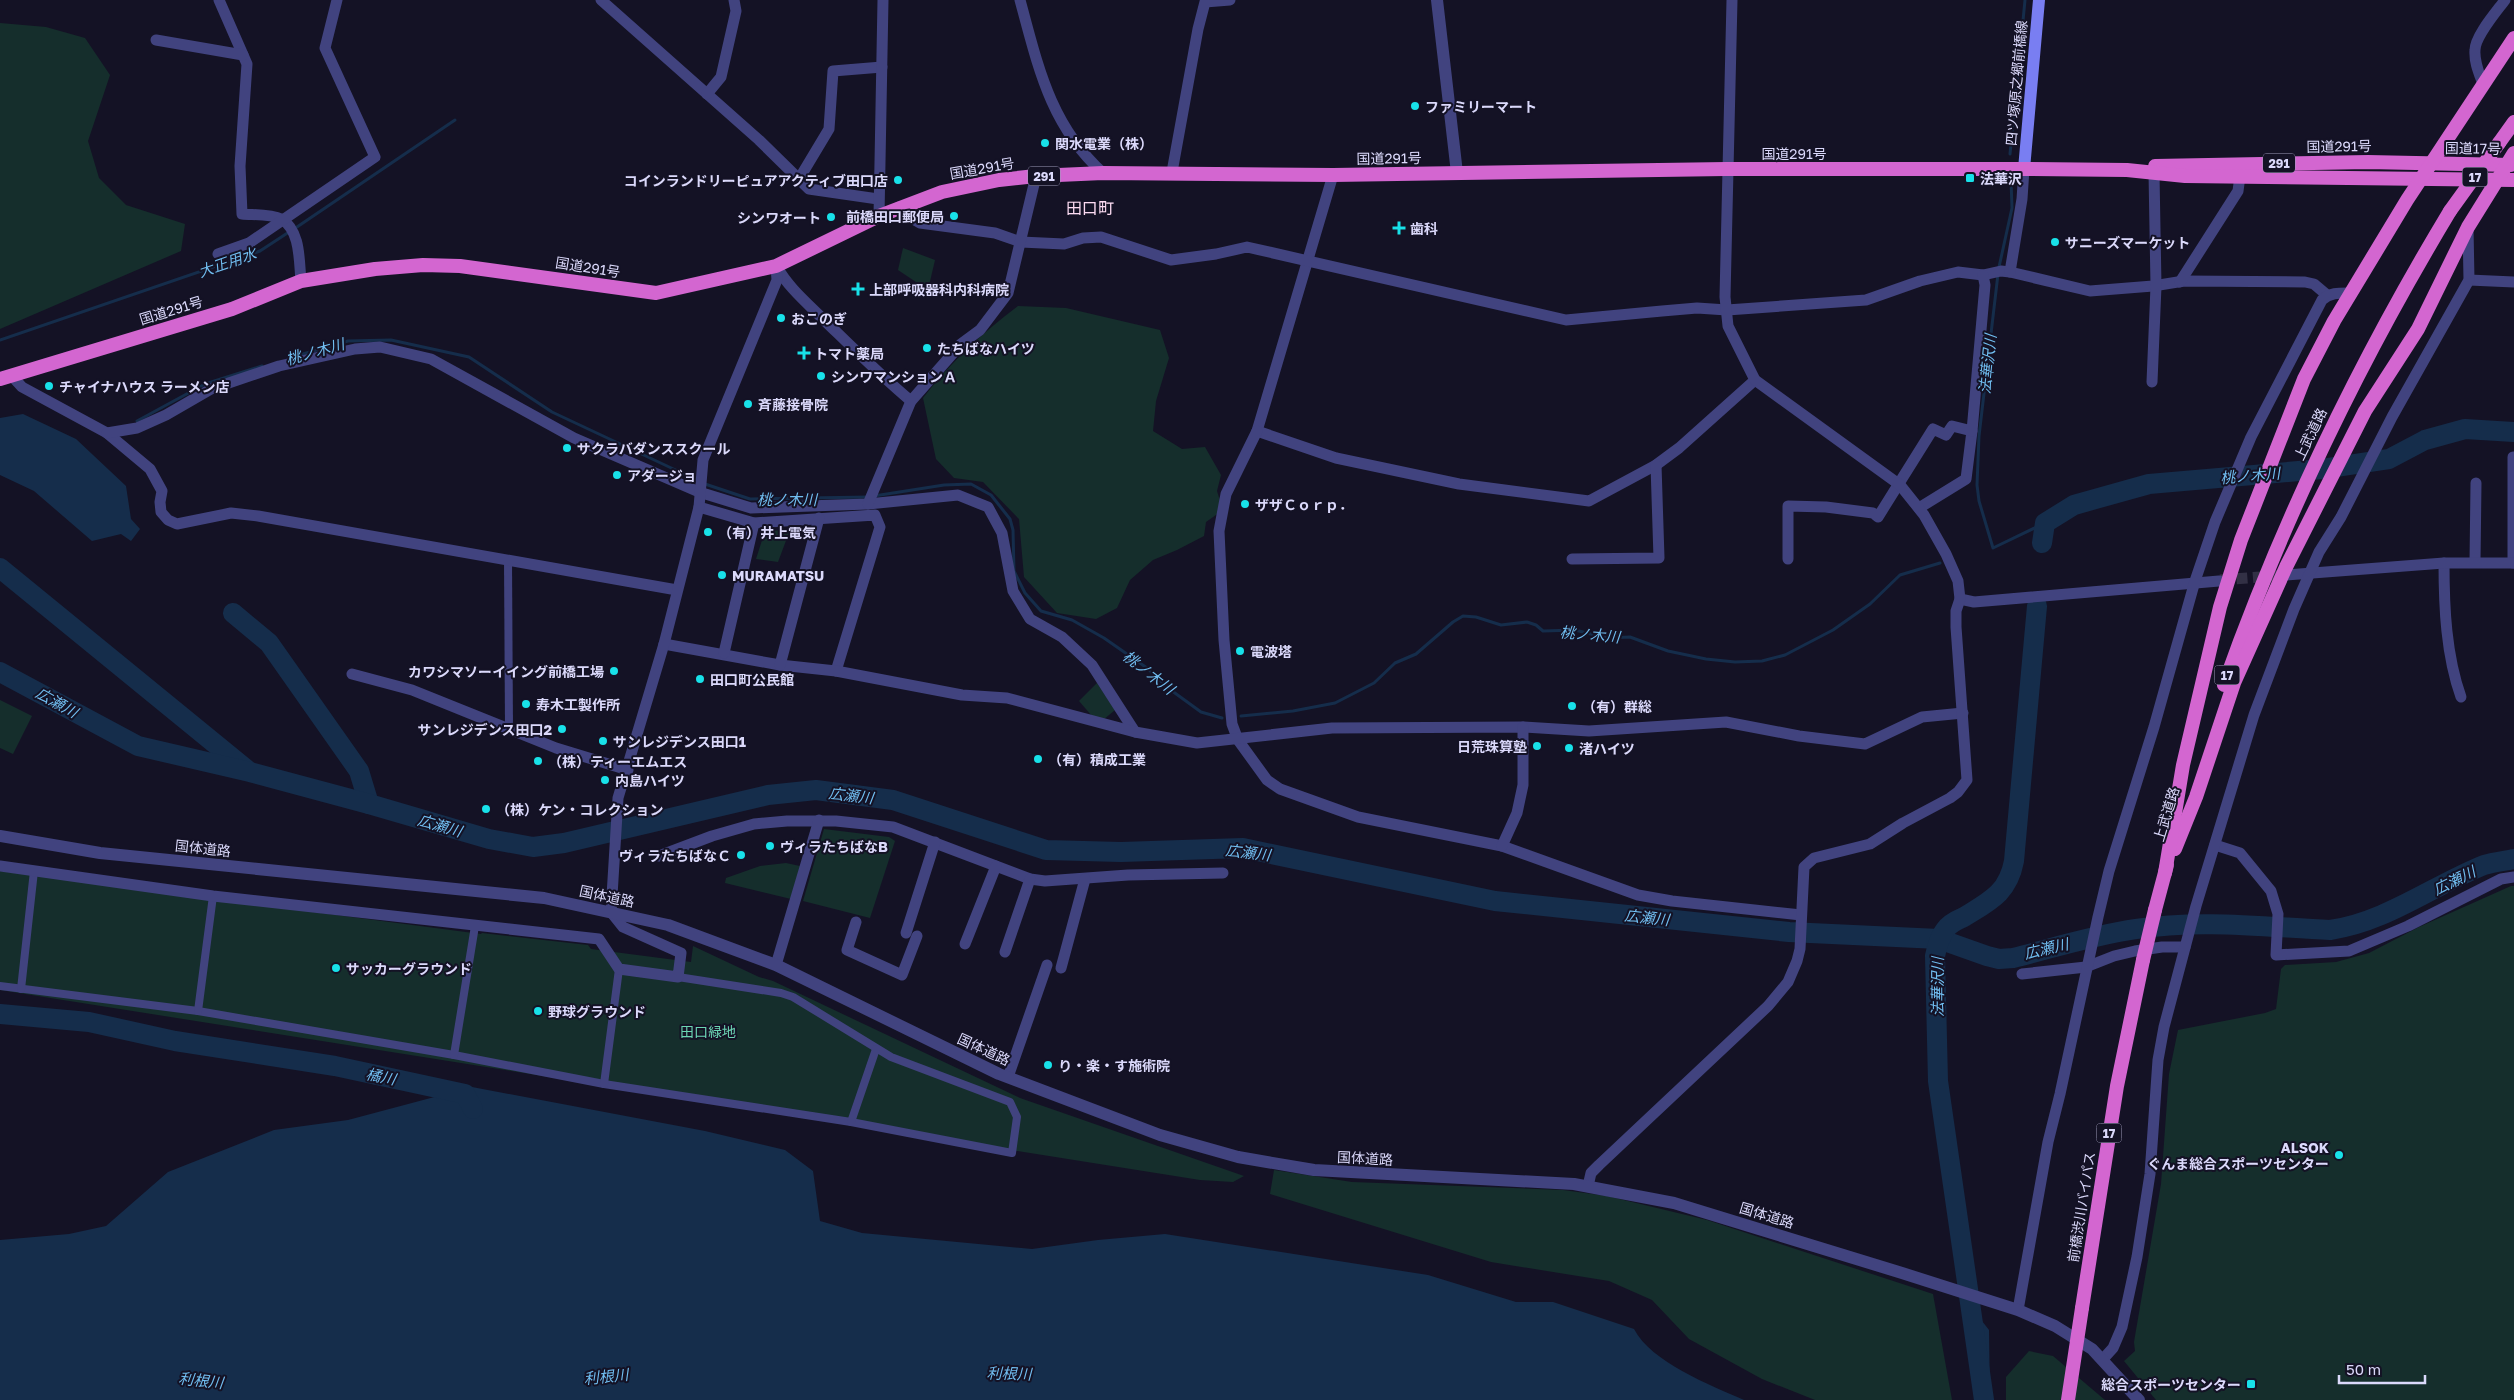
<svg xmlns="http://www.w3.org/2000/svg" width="2514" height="1400" viewBox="0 0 2514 1400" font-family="'Golos Text','Noto Sans JP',sans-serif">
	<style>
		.green { fill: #152e2c }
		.water { fill: #152d4b }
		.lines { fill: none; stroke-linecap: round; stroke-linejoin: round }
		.stream { stroke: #152d4b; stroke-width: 3 }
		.river { stroke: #152d4b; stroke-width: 20 }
		.minor-tunnel { stroke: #323045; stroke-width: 11; stroke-dasharray: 11 5.5; stroke-linecap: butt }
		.pedestrian { stroke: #41437f; stroke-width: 8 }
		.minor { stroke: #41437f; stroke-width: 11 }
		.tertiary { stroke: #41437f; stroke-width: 12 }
		.secondary { stroke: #797ef2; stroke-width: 12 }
		.trunk { stroke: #d366d0; stroke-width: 14 }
		.trunk-bridge { stroke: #d366d0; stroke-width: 14 }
		.poi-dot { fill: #18e1e9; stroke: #141225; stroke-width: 2 }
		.labels { text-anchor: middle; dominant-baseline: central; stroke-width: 4; stroke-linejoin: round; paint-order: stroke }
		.shield { fill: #141225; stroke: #9f9dbb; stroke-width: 1 }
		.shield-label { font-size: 12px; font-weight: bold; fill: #dbd9fb }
		.street-label { font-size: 14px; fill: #dbd9fb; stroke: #141225 }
		.poi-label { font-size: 14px; font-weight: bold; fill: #dbd9fb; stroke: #141225; text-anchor: start }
		.park-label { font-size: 14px; fill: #6cd5b4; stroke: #141225 }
		.water-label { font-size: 15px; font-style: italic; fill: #71bef1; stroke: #141225 }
		.quarter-label { font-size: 16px; fill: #fcdbf2; stroke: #141225 }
	</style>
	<rect width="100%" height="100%" fill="#141225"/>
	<!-- green -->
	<g class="green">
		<polygon points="0,23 46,27 85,38 110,75 88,141 99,178 126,205 185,224 181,251 0,329"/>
		<polygon points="903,248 935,260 928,290 898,270"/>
		<path d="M1018,306L1066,308L1160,330L1169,358L1156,401L1153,431L1182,449L1205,447L1221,475L1217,491L1223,510L1206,522L1204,536L1177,550L1153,560L1130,580L1117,608L1096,619L1057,613L1024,577L1019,519L983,482L954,478L936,459L923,398C951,362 982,333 1018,306Z"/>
		<polygon points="790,530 778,562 756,559 765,531"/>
		<polygon points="1097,683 1115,710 1103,720 1092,716 1079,701"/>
		<polygon points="0,700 32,716 13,754 0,748"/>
		<polygon points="824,829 889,837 895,841 870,918 803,901"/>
		<polygon points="786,863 800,866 791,899 725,883 726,878 760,866"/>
		<polygon points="0,871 481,934 482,933 588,945 591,949 691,962 693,946 759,977 773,981 1020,1098 1244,1176 1233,1182 1200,1180 0,990"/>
		<polygon points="2511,886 2514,886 2514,1400 2156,1400 2124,1361 2135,1351 2134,1342 2161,1184 2169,1074 2178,1030 2265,1013 2276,1009 2281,969 2285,965 2336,962 2369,953 2419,927"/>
		<polygon points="1274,1170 1352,1182 1563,1190 1607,1196 1707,1220 1933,1294 1952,1400 1815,1400 1762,1379 1689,1339 1652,1300 1609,1281 1491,1262 1270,1194"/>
		<polygon points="2029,1351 2053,1356 2105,1400 2006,1400 2006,1377"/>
	</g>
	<!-- water -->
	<g class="water">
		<polygon points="23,414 76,439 126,486 131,519 140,529 131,541 121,534 92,541 34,491 0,475 0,418"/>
		<path d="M472,1087L705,1131L785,1150L813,1171L820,1221L862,1233L1032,1249L1098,1240L1165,1234L1428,1275L1516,1302H1553L1634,1329C1651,1362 1710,1385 1744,1400H0V1240L69,1234L106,1226L168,1172L274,1130L348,1120Z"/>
		<path d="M1982,1321L1989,1330L1990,1400H1976C1973,1375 1968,1342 1982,1321Z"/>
	</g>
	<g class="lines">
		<!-- stream -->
		<g class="stream">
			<polyline points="2010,154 2025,0"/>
			<polyline points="294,229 455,120"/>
			<polyline points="1999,267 2012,208 2011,180"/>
			<polyline points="1998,274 1979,436 1977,485 1979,501 1993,548 2045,523"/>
			<polyline points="0,340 260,251 289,232"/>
			<polyline points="289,358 348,341 391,340 469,357 552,412 699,481"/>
			<polyline points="137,421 205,384 262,366"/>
			<polyline points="705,484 750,499 868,497"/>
			<polyline points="874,496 944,485 971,484 991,495 1010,519 1013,530 1014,571 1025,593 1041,611 1072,620 1104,638 1147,668 1168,688 1201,712 1222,718"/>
			<polyline points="1241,716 1293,711 1335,703 1374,683 1395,663 1416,654 1453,622 1463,616 1476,617 1501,625 1527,622 1536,625 1543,631 1575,630 1607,638 1630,637 1668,651 1706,659 1735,662 1762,661 1785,655 1833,630 1870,604 1900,575 1940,563"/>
		</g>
		<!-- river -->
		<g class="river">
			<polyline points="2042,543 2045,523 2074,505 2149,484 2322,469 2389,459 2425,440 2465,429 2514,432"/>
			<polyline points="0,568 246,769"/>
			<polyline points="233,613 269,643 359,771 369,804"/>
			<path d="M0,672L138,746L250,772L369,804L489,839L533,847L564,843L768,795L816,790L893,800L1046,850L1121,852L1243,848L1495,901L1789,932L1939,939L1987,956L1999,959L2013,958C2053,948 2094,935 2136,929C2200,919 2265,927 2330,930C2386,922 2432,886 2484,865C2493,862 2504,861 2514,859"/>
			<polyline points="0,1014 89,1022 175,1041 335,1066 465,1094 473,1109"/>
			<path d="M1984,1400L1938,1081L1935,956C1937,946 1939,938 1945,930C1949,924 1957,920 1964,917C1990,901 2008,893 2014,861L2037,606"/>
		</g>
		<!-- minor-tunnel -->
		<polyline class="minor-tunnel" points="2220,580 2286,575"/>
		<!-- pedestrian -->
		<g class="pedestrian">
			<polyline points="508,560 509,730"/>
			<polyline points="0,986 198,1011 454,1055 604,1084 851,1122 1012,1153 1017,1117 1010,1102 891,1057 793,997 781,993 678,977"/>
			<polyline points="21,989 34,871"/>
			<polyline points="198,1011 213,896"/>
			<polyline points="454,1055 475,926"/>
			<polyline points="604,1084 619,969"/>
			<polyline points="851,1122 876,1049"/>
		</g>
		<!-- minor -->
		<g class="minor">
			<path d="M219,0L247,64L240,166L242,214C253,215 271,214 281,219C301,230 299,262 301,281"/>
			<polyline points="601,0 759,140 809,189 878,199"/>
			<path d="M1020,0C1038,66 1050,125 1103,173"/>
			<polyline points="156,40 243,55"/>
			<path d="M2483,84C2479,73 2474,62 2475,50C2475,36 2497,11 2505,0"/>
			<polyline points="707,94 721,77 736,11 734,0"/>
			<polyline points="1172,172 1198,29 1205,2 1230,0"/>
			<polyline points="1333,175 1257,431 1336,458 1459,484 1589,501 1656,465 1679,448 1755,380"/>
			<polyline points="799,179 829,129 833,71 882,67"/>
			<polyline points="899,207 906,215 920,223 995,233 1021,242 1064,244 1083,238 1101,237 1171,260 1216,254 1247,247 1566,320 1662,311 1697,308 1727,310 1866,300 1920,281 1958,272 1983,275 2001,271 2010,272 2090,291 2153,286 2184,281 2305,282 2314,284 2327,295"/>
			<polyline points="879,216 883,0"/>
			<polyline points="218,254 249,243 375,157 325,48 337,0"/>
			<path d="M777,267C788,287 807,303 823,319C852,347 880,375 911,401"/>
			<polyline points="2010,272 2022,199 2024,169"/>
			<polyline points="2469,280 2514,282"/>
			<polyline points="2180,282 2238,191 2240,176"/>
			<polyline points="11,375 22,387 107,433 150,469 162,491 160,502 161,512 168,520 177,524 231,513 258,516 677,590"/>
			<polyline points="2152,382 2156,286 2154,173"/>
			<polyline points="1257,431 1226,494 1219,531 1224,640 1232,724 1238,740 1267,780 1280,789 1358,817 1502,846 1638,895 1672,901 1801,915"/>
			<polyline points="107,433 137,428 166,415 211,389 279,366 355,349 380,347 431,359 574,438 699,492 751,508 868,504 958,495 988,507 1002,533 1013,591 1030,619 1062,637 1092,665 1135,732"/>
			<polyline points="868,504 911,401 961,344 980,330 1008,293 1036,176"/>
			<polyline points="699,507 754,523 875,515 880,527 836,671"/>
			<polyline points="1919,508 1966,479 1972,431"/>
			<polyline points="1572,559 1659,558 1656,465"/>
			<polyline points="1788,559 1788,506 1826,507 1873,513 1878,517 1933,429 1946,435 1952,426 1972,431 1985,285 1983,275"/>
			<polyline points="2475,562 2476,483"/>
			<path d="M2444,563C2444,607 2446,655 2461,697"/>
			<polyline points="2513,563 2513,457"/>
			<polyline points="2286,575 2444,563 2514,563"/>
			<polyline points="1960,599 1974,602 2219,581"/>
			<polyline points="664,644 780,665 836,671 962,695 1007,698 1135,732 1197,743 1332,728 1523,727 1589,731 1726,722 1799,736 1865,744 1922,717 1963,713"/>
			<polyline points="724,653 754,523"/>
			<polyline points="780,665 819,518"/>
			<polyline points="352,674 412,690 556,748 628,770"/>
			<polyline points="2215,845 2240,853 2271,891 2278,914 2276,955 2349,951 2408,926 2501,879 2514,877"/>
			<polyline points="1502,846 1517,813 1523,785 1523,727"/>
			<polyline points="659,856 712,836 754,824 787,821 836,821 893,827 1030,879 1045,881 1128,875 1223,873"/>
			<polyline points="0,866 213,896 599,939 619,969 678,977 681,953 623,927 611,912 618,798 664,644 699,507 703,460 777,280 776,266"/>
			<polyline points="856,922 847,950 902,975 917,936"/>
			<polyline points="906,933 935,842"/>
			<polyline points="965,944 996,866"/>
			<polyline points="1005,952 1030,879"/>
			<polyline points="776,965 819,820"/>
			<polyline points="1061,968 1085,879"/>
			<polyline points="2022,974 2086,967 2114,956 2135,951 2162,947 2185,947"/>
			<polyline points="1008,1077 1047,965"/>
			<polyline points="1588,1186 1591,1173 1599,1165 1768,1006 1788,982 1797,961 1800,949 1804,867 1814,858 1870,844 1903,823 1950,798 1958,792 1967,780 1956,627 1956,611 1960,599 1958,581 1946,554 1924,515 1900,485 1755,380 1728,326 1725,297 1732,0"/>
			<path d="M2018,1310L2048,1142L2060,1094L2098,917L2109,871L2154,727L2195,581L2215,522L2251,437L2322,300C2330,292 2341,293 2352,293"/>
			<polyline points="2103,1359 2113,1348 2122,1327 2137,1257 2150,1174 2158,1060 2164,1027 2196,906 2254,715 2294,609 2319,552 2341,517 2392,417 2469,280 2468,227"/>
		</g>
		<!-- tertiary -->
		<g class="tertiary">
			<polyline points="1437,0 1457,173"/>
			<polyline points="0,836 100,853 544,898 668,925 776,965 999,1074 1160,1135 1238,1157 1314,1170 1574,1184 1674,1203 1902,1273 2018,1310 2055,1326 2092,1349 2139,1400"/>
		</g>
		<!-- secondary -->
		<polyline class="secondary" points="2024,169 2039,0"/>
		<!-- trunk -->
		<g class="trunk">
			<polyline points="2499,143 2514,122"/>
			<polyline points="2155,166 2368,162 2511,165"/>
			<polyline points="0,379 232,309 301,281 375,269 423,265 460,266 656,293 776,266 879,216 942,192 999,180 1036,176 1103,173 1333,175 1726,169 2024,169 2127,170 2185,176 2514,180"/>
			<path d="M2224,685C2283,519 2359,362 2450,211"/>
			<polyline points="2175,849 2196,797 2234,683 2286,567 2365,411 2418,329 2468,227 2514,153"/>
			<polyline points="2165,873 2183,765 2220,607 2241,540 2304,379 2334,321 2407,200 2514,38"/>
			<polyline points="2155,910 2167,865"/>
			<polyline points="2082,1308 2117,1086 2143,960"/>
		</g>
		<!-- trunk-bridge -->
		<g class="trunk-bridge">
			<polyline points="2450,211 2499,143"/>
			<polyline points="2143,960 2155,910"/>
			<polyline points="2068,1400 2082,1308"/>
		</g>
	</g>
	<!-- markers -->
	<g class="poi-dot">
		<circle cx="1415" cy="106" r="5"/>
		<circle cx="1045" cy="143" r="5"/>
		<rect x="1965" y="173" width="10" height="10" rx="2.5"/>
		<circle cx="898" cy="180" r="5"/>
		<circle cx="954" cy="216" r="5"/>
		<circle cx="831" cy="217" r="5"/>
		<path d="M1396.5 220.5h5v5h5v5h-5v5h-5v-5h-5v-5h5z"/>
		<circle cx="2055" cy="242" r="5"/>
		<path d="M855.5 281.5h5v5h5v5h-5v5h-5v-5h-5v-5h5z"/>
		<circle cx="781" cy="318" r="5"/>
		<circle cx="927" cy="348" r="5"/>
		<path d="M801.5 345.5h5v5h5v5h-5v5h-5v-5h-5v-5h5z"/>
		<circle cx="821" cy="376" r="5"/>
		<circle cx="49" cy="386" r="5"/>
		<circle cx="748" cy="404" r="5"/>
		<circle cx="567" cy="448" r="5"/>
		<circle cx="617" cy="475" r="5"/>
		<circle cx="1245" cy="504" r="5"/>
		<circle cx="708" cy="532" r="5"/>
		<circle cx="722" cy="575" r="5"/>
		<circle cx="1240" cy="651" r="5"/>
		<circle cx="614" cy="671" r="5"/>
		<circle cx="700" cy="679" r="5"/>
		<circle cx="526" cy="704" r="5"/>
		<circle cx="1572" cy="706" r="5"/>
		<circle cx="562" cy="729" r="5"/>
		<circle cx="603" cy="741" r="5"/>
		<circle cx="1537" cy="746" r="5"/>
		<circle cx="1569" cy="748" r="5"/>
		<circle cx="1038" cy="759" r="5"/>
		<circle cx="538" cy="761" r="5"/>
		<circle cx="605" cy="780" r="5"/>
		<circle cx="486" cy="809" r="5"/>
		<circle cx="770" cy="846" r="5"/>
		<circle cx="741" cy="855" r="5"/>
		<circle cx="336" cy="968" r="5"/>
		<circle cx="538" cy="1011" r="5"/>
		<circle cx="1048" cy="1065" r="5"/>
		<circle cx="2339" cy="1155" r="5"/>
		<rect x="2246" y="1379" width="10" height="10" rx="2.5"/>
	</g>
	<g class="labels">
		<!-- shield labels -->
		<g class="shield">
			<rect x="2263" y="153.5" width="32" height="19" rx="4"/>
			<rect x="1028" y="166.5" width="32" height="19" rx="4"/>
			<rect x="2462.5" y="167.5" width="25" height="19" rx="4"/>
			<rect x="2214.5" y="665.5" width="25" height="19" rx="4"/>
			<rect x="2096.5" y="1123.5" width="25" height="19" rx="4"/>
		</g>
		<g class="shield-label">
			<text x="2279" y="163">291</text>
			<text x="1044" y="176">291</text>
			<text x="2475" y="177">17</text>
			<text x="2227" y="675">17</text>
			<text x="2109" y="1133">17</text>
		</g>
		<!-- street labels -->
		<g class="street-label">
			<text transform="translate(2016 83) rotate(-85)">四ツ塚原之郷前橋線</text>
			<text transform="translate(2339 146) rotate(-1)">国道291号</text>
			<text transform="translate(2473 148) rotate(1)">国道17号</text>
			<text x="1794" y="153">国道291号</text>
			<text transform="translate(1389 158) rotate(-1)">国道291号</text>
			<text transform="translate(982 168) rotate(-10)">国道291号</text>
			<text transform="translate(588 267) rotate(9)">国道291号</text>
			<text transform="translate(171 310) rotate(-17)">国道291号</text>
			<text transform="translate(2310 434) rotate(-64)">上武道路</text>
			<text transform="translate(2166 814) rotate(-73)">上武道路</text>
			<text transform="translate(203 848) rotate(6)">国体道路</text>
			<text transform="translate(607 896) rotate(12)">国体道路</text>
			<text transform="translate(984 1049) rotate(25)">国体道路</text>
			<text transform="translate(1365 1158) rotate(3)">国体道路</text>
			<text transform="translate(2081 1207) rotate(-81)">前橋渋川バイパス</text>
			<text transform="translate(1767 1215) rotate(17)">国体道路</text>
		</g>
		<!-- poi labels -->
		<g class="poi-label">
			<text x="1425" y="106">ファミリーマート</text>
			<text x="1055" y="143">関水電業（株）</text>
			<text x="1980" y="178">法華沢</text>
			<text x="888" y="180" text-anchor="end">コインランドリーピュアアクティブ田口店</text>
			<text x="944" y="216" text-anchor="end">前橋田口郵便局</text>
			<text x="821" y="217" text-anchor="end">シンワオート</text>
			<text x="1410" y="228">歯科</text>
			<text x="2065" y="242">サニーズマーケット</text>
			<text x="869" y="289">上部呼吸器科内科病院</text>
			<text x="791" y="318">おこのぎ</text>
			<text x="937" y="348">たちばなハイツ</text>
			<text x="814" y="353">トマト薬局</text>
			<text x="831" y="376">シンワマンションＡ</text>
			<text x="59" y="386">チャイナハウス ラーメン店</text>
			<text x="758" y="404">斉藤接骨院</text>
			<text x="577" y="448">サクラバダンススクール</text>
			<text x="627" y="475">アダージョ</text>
			<text x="1255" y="504">ザザＣｏｒｐ．</text>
			<text x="718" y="532">（有）井上電気</text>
			<text x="732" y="575">MURAMATSU</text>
			<text x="1250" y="651">電波塔</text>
			<text x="604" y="671" text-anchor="end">カワシマソーイイング前橋工場</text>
			<text x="710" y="679">田口町公民館</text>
			<text x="536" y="704">寿木工製作所</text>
			<text x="1582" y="706">（有）群総</text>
			<text x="552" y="729" text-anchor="end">サンレジデンス田口2</text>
			<text x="613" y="741">サンレジデンス田口1</text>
			<text x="1527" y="746" text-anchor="end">日荒珠算塾</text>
			<text x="1579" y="748">渚ハイツ</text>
			<text x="1048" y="759">（有）積成工業</text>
			<text x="548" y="761">（株）ティーエムエス</text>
			<text x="615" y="780">内島ハイツ</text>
			<text x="496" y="809">（株）ケン・コレクション</text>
			<text x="780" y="846">ヴィラたちばなB</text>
			<text x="731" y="855" text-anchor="end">ヴィラたちばなＣ</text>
			<text x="346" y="968">サッカーグラウンド</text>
			<text x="548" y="1011">野球グラウンド</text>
			<text x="1058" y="1065">り・楽・す施術院</text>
			<text x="2329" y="1147" text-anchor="end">ALSOK<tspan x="2329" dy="16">ぐんま総合スポーツセンター</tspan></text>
			<text x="2241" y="1384" text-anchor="end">総合スポーツセンター</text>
		</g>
		<!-- park labels -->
		<g class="park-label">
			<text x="708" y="1031">田口緑地</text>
		</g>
		<!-- water labels -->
		<g class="water-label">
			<text transform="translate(227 262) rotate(-19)">大正用水</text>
			<text transform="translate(315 351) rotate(-16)">桃ノ木川</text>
			<text transform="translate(1987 364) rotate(-84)">法華沢川</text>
			<text transform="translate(2250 475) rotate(-5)">桃ノ木川</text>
			<text x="787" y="499">桃ノ木川</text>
			<text transform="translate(1590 634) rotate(5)">桃ノ木川</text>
			<text transform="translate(1149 672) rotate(38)">桃ノ木川</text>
			<text transform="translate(57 702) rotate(29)">広瀬川</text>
			<text transform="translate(851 795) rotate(7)">広瀬川</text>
			<text transform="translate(440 825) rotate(16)">広瀬川</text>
			<text transform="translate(1248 852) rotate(7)">広瀬川</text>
			<text transform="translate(2454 880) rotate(-26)">広瀬川</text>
			<text transform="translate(1647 917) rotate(6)">広瀬川</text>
			<text transform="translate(2046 948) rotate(-13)">広瀬川</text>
			<text transform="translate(1937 987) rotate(-90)">法華沢川</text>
			<text transform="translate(381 1076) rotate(12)">橘川</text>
			<text transform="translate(1009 1373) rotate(1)">利根川</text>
			<text transform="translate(606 1376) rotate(-6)">利根川</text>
			<text transform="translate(201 1380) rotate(6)">利根川</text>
		</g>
		<!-- quarter labels -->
		<g class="quarter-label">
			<text x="1090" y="208">田口町</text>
		</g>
	</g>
	<!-- scale -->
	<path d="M2339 1375v8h86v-8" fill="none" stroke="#dbd9fb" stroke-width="2.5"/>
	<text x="2346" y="1375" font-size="15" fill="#dbd9fb" stroke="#141225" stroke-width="4" paint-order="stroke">50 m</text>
</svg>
